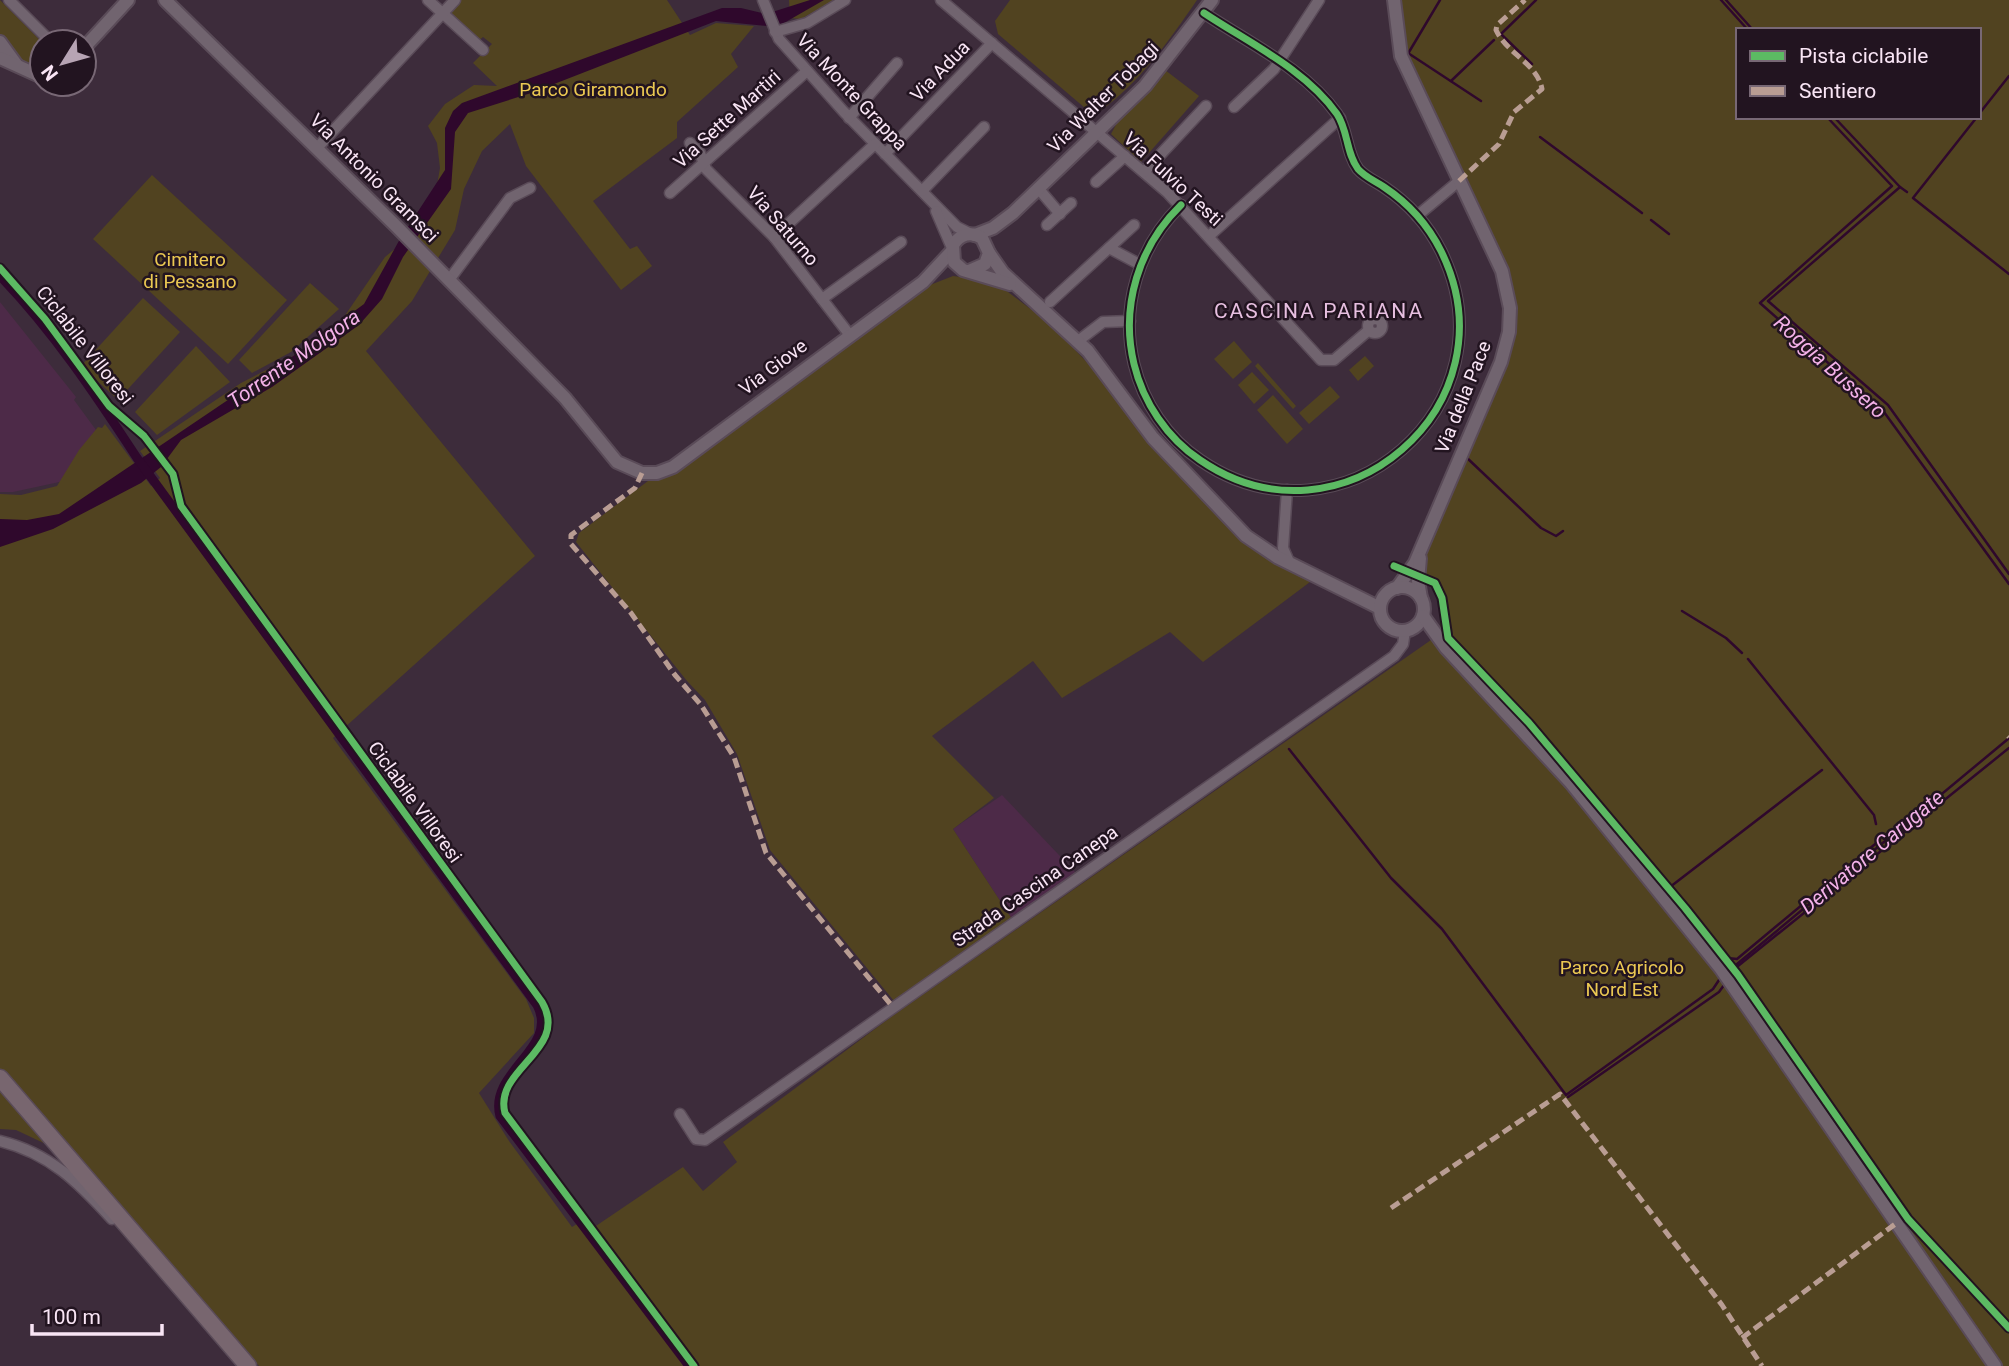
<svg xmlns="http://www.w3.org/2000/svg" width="2009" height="1366" viewBox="0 0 2009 1366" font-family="Roboto,sans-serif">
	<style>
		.built { fill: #4d2a48 }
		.green { fill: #514320; fill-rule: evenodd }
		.water { fill: #2f082c }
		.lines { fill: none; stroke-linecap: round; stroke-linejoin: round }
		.stream { stroke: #2f082c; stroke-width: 2.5 }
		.canal { stroke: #2f082c; stroke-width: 9 }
		.minor-casing { stroke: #5a4b58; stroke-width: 13 }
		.tertiary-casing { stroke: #5a4b58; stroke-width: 16 }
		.primary-casing { stroke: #5a4b58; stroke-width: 19 }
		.minor { stroke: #71646f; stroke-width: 10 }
		.tertiary { stroke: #71646f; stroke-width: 12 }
		.primary { stroke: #78666f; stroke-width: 16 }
		.quiet { stroke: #b99d93; stroke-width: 5; stroke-dasharray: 10 5; stroke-linecap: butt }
		.cycleway-casing { stroke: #221420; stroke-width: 11 }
		.cycleway { stroke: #5cba63; stroke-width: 7 }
		.labels { text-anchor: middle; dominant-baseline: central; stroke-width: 5; stroke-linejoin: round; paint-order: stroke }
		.street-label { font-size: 19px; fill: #f9e5f5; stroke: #221420 }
		.park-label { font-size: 19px; fill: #ebc852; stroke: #221420 }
		.neighbourhood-label { font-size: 21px; letter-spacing: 2px; fill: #e7bfe0; stroke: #221420 }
		.water-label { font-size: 21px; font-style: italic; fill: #f3b1e8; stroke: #221420 }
	</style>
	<rect width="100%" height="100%" fill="#3d2c3b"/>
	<!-- built -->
	<g class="built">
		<polygon points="0,302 76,397 74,400 96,430 64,481 13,492 0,492"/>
		<polygon points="1002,795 1077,874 1012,919 953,829"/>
	</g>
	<!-- green -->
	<g class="green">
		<polygon points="0,0 42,42 42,71 19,60 0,36"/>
		<path d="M461,0H667L690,35L716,23L754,26L731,54L738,67L677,122V138L593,201L630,249L637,246L652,266L621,290L526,166L510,124L482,151L464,189L455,230L412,301L366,351L535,556L333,738L526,999L534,1018V1033L479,1093L509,1141L572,1227L580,1222L587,1232L683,1167L703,1191L737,1162L723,1142L891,1017L1441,633L1439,598L1420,564L1511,346L1515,302L1507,271L1457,169L1407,52L1400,0H2009V1366H259L112,1197L67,1154L16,1130L0,1129V494L21,495L57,486L79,450L98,427L102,428L105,424L151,486L160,478L140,451L241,383L316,344L335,330L385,257L419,229L436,191L440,168L437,143L428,126L445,104L474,85L497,86L473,63L492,44L483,37L478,41L448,14ZM1738,30H1979V117H1738Z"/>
		<polygon points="789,0 834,0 801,19 790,18"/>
		<path d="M1010,0H1197C1169,41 1140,82 1099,112L1085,108L998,34L995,21Z"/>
		<polygon points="1165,70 1199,96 1141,162 1111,134 1119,119"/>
		<polygon points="152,175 287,300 228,364 93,239"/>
		<polygon points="953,276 985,280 1008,292 1049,323 1107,383 1145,436 1250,548 1310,582 1203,662 1170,632 1062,698 1033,661 932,736 994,798 953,829 1012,919 894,1001 770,850 737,754 705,700 687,681 576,542 579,533 648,481 669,475 930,285"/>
		<polygon points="310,283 339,309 291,352 252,373 239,360"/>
		<polygon points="143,298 180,332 118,400 81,366"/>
		<polygon points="1234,341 1252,362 1233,379 1214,359"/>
		<polygon points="196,346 230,382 157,435 135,412"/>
		<polygon points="1365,356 1374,366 1358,381 1349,370"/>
		<polygon points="1258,363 1296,406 1293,409 1255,366"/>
		<polygon points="1252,372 1269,390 1254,404 1238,385"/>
		<polygon points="1330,386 1340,397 1309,424 1299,413"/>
		<polygon points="1273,395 1303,429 1287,444 1257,410"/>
	</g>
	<!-- water -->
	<polygon class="water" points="810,0 824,0 777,27 716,21 531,93 468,113 455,132 451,189 403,257 382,299 359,325 272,387 181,440 161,467 141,483 53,529 0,547 0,519 27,520 59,514 299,352 364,304 400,239 445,170 445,128 453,111 462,103 722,8 741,8 766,14"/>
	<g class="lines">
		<!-- stream -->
		<g class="stream">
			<polyline points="1721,0 1748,30"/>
			<polyline points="1726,0 1753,30"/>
			<polyline points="1409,52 1440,0"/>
			<polyline points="1408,53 1481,101"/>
			<polyline points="1532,64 1501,34 1536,0"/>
			<polyline points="1451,81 1494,40"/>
			<polyline points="1979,114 2009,76"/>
			<polyline points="1827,117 1892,186 1760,303 1884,412 2009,584"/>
			<polyline points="1834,117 1900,187 1768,301 1888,405 2009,574"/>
			<polyline points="1977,117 1913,198 2009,274"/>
			<polyline points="1540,137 1642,213"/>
			<polyline points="1900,187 1907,192"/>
			<polyline points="1651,220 1669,234"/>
			<polyline points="1466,457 1541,528 1556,536 1563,531"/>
			<polyline points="1682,611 1726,638 1742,653"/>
			<polyline points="1457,644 1536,727 1709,935"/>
			<polyline points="1748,659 1874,815 1876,824"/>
			<polyline points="1289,749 1391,878 1442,929 1566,1095 1713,989 1719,980"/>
			<polyline points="1670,887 1822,770"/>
			<polyline points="1714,941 1727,958 1737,959 1880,840 1879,835"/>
			<polyline points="1737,964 2008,739"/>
			<polyline points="1738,966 2009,748"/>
			<polyline points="1568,1097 1719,992 1724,985"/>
		</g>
		<!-- canal -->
		<path class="canal" d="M0,276C53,331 95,394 137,458L537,1005C560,1048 488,1071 500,1116L689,1366"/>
		<defs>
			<g id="minor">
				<polyline points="9,0 51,42"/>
				<polyline points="428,0 483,50"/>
				<polyline points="763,0 779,39 844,112 957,227 971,234"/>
				<polyline points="941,0 1168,193 1321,360 1334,360 1369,330"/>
				<polyline points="775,32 807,23 845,0"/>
				<polyline points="1234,107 1274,69 1319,0"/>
				<polyline points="849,118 897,63"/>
				<polyline points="690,143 700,153 706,169 774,237 849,334"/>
				<polyline points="317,148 455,0"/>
				<polyline points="885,154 992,43"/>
				<polyline points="1144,172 1206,106"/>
				<polyline points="1096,182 1125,156"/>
				<polyline points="1038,188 1060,214"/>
				<polyline points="922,191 984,127"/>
				<polyline points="670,193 807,71"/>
				<path d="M1181,205C1139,246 1120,306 1134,364C1143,402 1167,438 1200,460C1341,557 1517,405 1441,251C1428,225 1408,203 1384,187C1375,181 1365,177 1358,169C1346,153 1348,130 1337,114C1305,69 1249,43 1204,13"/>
				<polyline points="936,211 952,248"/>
				<polyline points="1417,216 1459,181"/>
				<polyline points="1047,225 1071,203"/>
				<polyline points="1209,236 1340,118"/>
				<polyline points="774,237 875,144"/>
				<polyline points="1109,248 1141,265"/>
				<polyline points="449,280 510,198 530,188"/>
				<polyline points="822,299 901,242"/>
				<polyline points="1050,302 1134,225"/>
				<circle cx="1375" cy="326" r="7"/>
				<polyline points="1078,341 1103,322 1130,321"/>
				<polyline points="1287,490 1283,548 1290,564"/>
				<polyline points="680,1114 696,1139 705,1140 1394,656 1403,644 1405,631"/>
				<path d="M0,1141C50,1153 79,1183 112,1219"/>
			</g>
			<g id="tertiary">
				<polyline points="165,0 396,226 565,398 617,462 642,473 657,473 673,467 923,282 951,252"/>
				<polyline points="1394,0 1401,56 1502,271 1510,308 1509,332 1501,362 1415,563 1397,588"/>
				<polyline points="0,42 16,64"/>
				<polyline points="84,48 128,0"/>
				<polyline points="0,58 42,77"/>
				<polyline points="975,235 993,228 1013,213 1145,86 1212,0"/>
				<polyline points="989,253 1003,273 1088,351 1153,438 1246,536 1277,557 1380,608"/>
				<path d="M969,271L985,264L989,253L982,238C971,231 960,234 953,245L954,262L963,270L1010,284"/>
				<polyline points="1420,558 1418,581 1421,598"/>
				<circle cx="1402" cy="609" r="22"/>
				<polyline points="1423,616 1446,648 1571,783 1721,969 1995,1366"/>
			</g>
			<polyline id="primary" points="0,1078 248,1366"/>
		</defs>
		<!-- minor casing -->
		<use href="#minor" class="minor-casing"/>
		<!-- tertiary casing -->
		<use href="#tertiary" class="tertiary-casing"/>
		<!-- primary casing -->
		<use href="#primary" class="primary-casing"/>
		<!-- minor -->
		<use href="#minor" class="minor"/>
		<!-- tertiary -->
		<use href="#tertiary" class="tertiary"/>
		<!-- primary -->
		<use href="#primary" class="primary"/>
		<!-- quiet -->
		<g class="quiet">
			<path d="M1459,181L1499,144L1514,112L1542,89C1537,63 1507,54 1496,30L1497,25L1525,0"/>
			<polyline points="642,473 635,488 571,535 571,544 631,613 675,675 701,705 734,757 766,853 892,1006"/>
			<polyline points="2008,736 2009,737"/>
			<polyline points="1391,1208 1560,1094 1722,1305 1762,1366"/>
			<polyline points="1742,1338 1898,1222"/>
		</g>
		<defs>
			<g id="cycleway">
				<path d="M1181,205C1139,246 1120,306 1134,364C1143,402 1167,438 1200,460C1341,557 1517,405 1441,251C1428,225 1408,203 1384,187C1375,181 1365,177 1358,169C1346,153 1348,130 1337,114C1305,69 1249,43 1204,13"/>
				<path d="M0,268L45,319L109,406L144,436L173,474L181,506L542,1002C570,1050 493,1069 505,1113L694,1366"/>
				<polyline points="1394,566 1435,583 1442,598 1448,638 1529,723 1685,908 1738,975 1908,1219 2009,1328"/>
			</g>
		</defs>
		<!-- cycleway casing -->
		<use href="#cycleway" class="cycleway-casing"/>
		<!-- cycleway -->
		<use href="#cycleway" class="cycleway"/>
	</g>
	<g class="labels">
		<!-- street labels -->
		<g class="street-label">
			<text transform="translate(940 71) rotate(-46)">Via Adua</text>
			<text transform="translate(852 92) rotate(47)">Via Monte Grappa</text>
			<text transform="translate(1103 97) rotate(-45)">Via Walter Tobagi</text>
			<text transform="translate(727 119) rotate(-42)">Via Sette Martiri</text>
			<text transform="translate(374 178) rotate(45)">Via Antonio Gramsci</text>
			<text transform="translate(1173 179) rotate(43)">Via Fulvio Testi</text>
			<text transform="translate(783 226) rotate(49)">Via Saturno</text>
			<text transform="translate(85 345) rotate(52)">Ciclabile Villoresi</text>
			<text transform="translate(773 367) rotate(-37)">Via Giove</text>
			<text transform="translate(1463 397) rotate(-68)">Via della Pace</text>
			<text transform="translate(415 802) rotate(54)">Ciclabile Villoresi</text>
			<text transform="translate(1035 886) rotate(-35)">Strada Cascina Canepa</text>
		</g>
		<!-- park labels -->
		<g class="park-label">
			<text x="593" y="89">Parco Giramondo</text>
			<text x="190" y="259">Cimitero<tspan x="190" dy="22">di Pessano</tspan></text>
			<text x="1622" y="967">Parco Agricolo<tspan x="1622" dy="22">Nord Est</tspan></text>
		</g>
		<!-- neighbourhood labels -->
		<g class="neighbourhood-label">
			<text x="1319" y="311">CASCINA PARIANA</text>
		</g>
		<!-- water labels -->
		<g class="water-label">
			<text transform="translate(294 359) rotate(-35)">Torrente Molgora</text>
			<text transform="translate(1830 367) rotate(42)">Roggia Bussero</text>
			<text transform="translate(1872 852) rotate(-40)">Derivatore Carugate</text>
		</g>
	</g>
	<!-- legend -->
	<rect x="1736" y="28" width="245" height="91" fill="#221420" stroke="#786875" stroke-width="2"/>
	<rect x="1750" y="51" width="35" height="10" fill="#5cba63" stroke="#786875" stroke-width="2"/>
	<text x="1799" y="63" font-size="21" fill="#f9e5f5">Pista ciclabile</text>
	<rect x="1750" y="86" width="35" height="10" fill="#b99d93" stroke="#786875" stroke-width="2"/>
	<text x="1799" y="98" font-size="21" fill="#f9e5f5">Sentiero</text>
	<!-- north arrow -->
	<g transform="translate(63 63) rotate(233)"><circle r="33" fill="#221420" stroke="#786875" stroke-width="2"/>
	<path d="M0-5L12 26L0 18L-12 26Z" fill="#b7a4b4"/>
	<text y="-10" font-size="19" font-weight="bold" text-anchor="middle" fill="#f9e5f5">N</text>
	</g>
	<!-- scale -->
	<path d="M32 1324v10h130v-10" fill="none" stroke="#f9e5f5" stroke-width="3.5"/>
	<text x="42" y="1324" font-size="21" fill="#f9e5f5" stroke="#221420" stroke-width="5" paint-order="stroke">100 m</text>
</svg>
